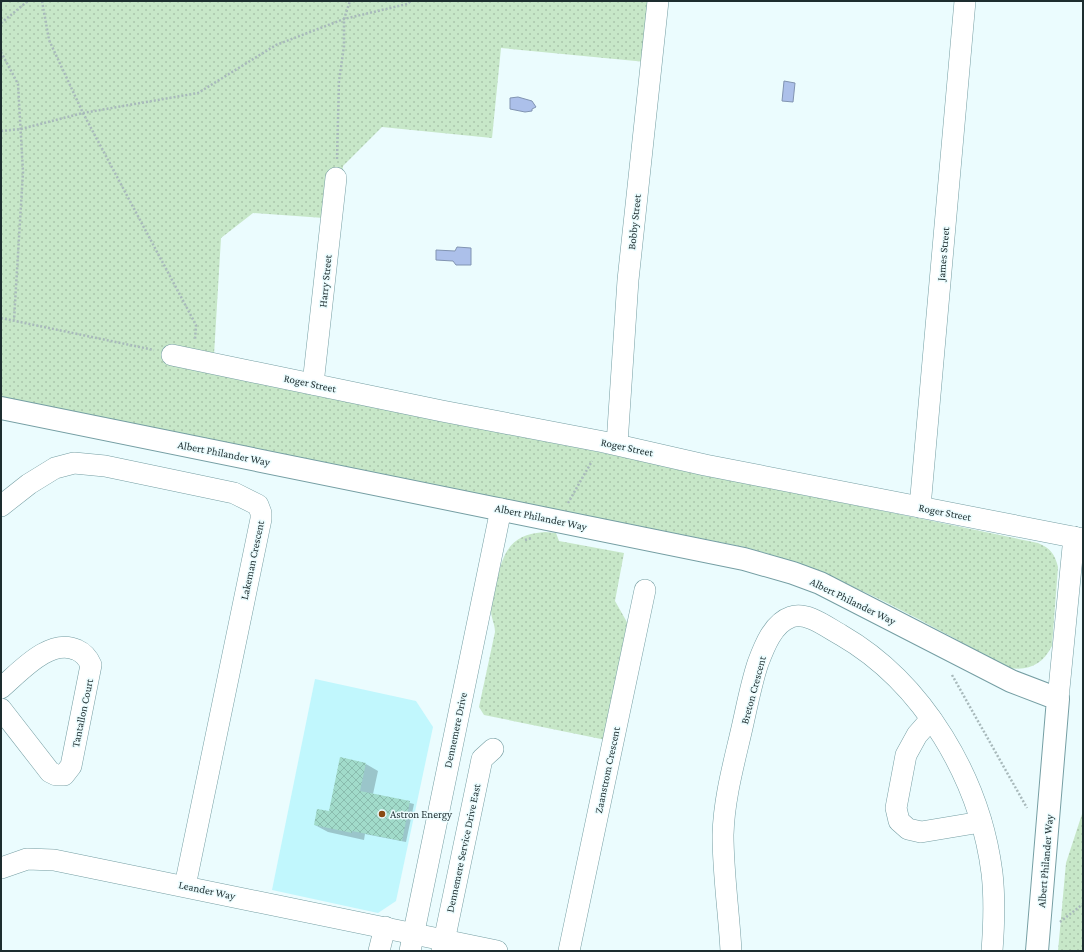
<svg xmlns="http://www.w3.org/2000/svg" width="1084" height="952" viewBox="0 0 1084 952" font-family="'Crimson Pro',serif">
	<style>
		.built { fill: #c1f7fd }
		.grass { fill: url(#grass-dots) }
		.water { fill: #acc0ea; stroke: #8194b2 }
		.shadow { fill: #0003 }
		.building { fill: url(#building-cross-hatch) }
		.lines { fill: none; stroke-linecap: round; stroke-linejoin: round }
		.street-casing { stroke: #759ea3; stroke-width: 22 }
		.secondary-casing { stroke: #759ea3; stroke-width: 24 }
		.path { stroke: #a8b9bb; stroke-width: 2.5; stroke-dasharray: 2 2; stroke-linecap: butt }
		.street { stroke: #fff; stroke-width: 21 }
		.secondary { stroke: #fff; stroke-width: 22 }
		.poi-dot { fill: #8a4a12; stroke: #ebfcfe; stroke-width: 1.5 }
		.labels { text-anchor: middle; dominant-baseline: central; stroke-width: 3; stroke-linejoin: round; paint-order: stroke }
		.street-label { font-size: 11px; fill: #1d2d2f; stroke: #ebfcfe }
		.poi-label { font-size: 11px; fill: #1d2d2f; stroke: #ebfcfe; text-anchor: start }
	</style>
	<defs>
		<pattern id="grass-dots" width="8" height="8" patternUnits="userSpaceOnUse"><rect width="8" height="8" fill="#c7e7c8"/><path d="M2 2h.1M6 6h.1" fill="none" stroke="#aac6ac" stroke-width="1.8" stroke-linecap="round"/></pattern>
		<pattern id="building-cross-hatch" width="8" height="8" patternUnits="userSpaceOnUse"><rect width="8" height="8" fill="#a1dbca"/><path d="M0 0l8 8M0 8l8-8" fill="none" stroke="#8abcae"/></pattern>
	</defs>
	<rect width="100%" height="100%" fill="#ebfcfe"/>
	<!-- built -->
	<polygon class="built" points="315,679 416,701 433,727 396,901 378,913 272,890"/>
	<!-- grass -->
	<g class="grass">
		<path d="M1,1H651L646,62L501,48L492,138L382,127L343,166L338,219L253,213L221,238L214,355L166,362L1038,543C1050,548 1055,554 1058,567L1052,646C1043,664 1029,671 1010,668C924,623 839,571 744,547L1,399Z"/>
		<path d="M545,532L556,533L559,541L624,553L615,601L628,624L606,740L484,715L479,707L495,632C495,625 491,617 491,611C491,602 495,592 496,584C503,552 510,534 545,532Z"/>
		<polygon points="1083,811 1083,951 1058,951 1066,863"/>
	</g>
	<!-- water -->
	<g class="water">
		<polygon points="784,81 795,83 793,102 782,101"/>
		<polygon points="518,97 532,101 536,107 532,109 532,111 525,112 510,109 510,98"/>
		<polygon points="457,247 471,248 471,265 456,265 453,261 436,260 436,250 455,251"/>
	</g>
	<!-- shadow -->
	<polygon class="shadow" points="366,764 378,771 373,794 414,804 406,842 365,834 364,840 328,832 315,825 329,813"/>
	<!-- building -->
	<polygon class="building" points="340,757 366,763 360,791 410,801 402,841 352,831 352,833 314,825 317,809 329,811"/>
	<g class="lines">
		<defs>
			<g id="street">
				<polyline points="172,355 442,411 604,442 705,465 1083,539"/>
				<polyline points="313,384 336,178"/>
				<polyline points="617,444 628,280 658,1"/>
				<polyline points="1,506 29,484 55,468 74,463 105,466 234,493 258,505 261,513 261,519 185,886"/>
				<polyline points="920,507 965,1"/>
				<path d="M1,688C20,672 50,637 77,650C84,653 88,658 91,665L71,766L64,775H56L50,772L1,709"/>
				<polyline points="1058,699 1074,537"/>
				<polyline points="931,719 917,735 906,755 896,808 899,821 908,829 921,832 981,822"/>
				<polyline points="1,868 27,859 54,860 497,951"/>
				<polyline points="379,951 385,927"/>
				<polyline points="410,951 501,509"/>
				<polyline points="442,951 482,759 493,749"/>
				<polyline points="569,951 645,590"/>
				<path d="M731,951C729,913 723,873 723,835C724,798 734,763 742,728C747,706 751,684 758,663C764,647 773,623 791,617C807,611 828,628 841,635C924,683 980,779 992,873C995,899 994,925 992,951"/>
			</g>
			<polyline id="secondary" points="1,408 744,559 793,573 820,583 1011,681 1058,699 1037,951"/>
		</defs>
		<!-- street casing -->
		<use href="#street" class="street-casing"/>
		<!-- secondary casing -->
		<use href="#secondary" class="secondary-casing"/>
		<!-- path -->
		<g class="path">
			<polyline points="42,1 49,40 83,113 196,325 195,340"/>
			<polyline points="1,23 28,1"/>
			<polyline points="1,52 18,84 23,172 14,320"/>
			<polyline points="1,131 21,129 83,113 198,93 276,45 344,19 407,4 411,1"/>
			<polyline points="337,159 339,81 344,46 344,19 350,1"/>
			<polyline points="1,318 154,350"/>
			<polyline points="568,503 592,461"/>
			<polyline points="525,540 532,538"/>
			<polyline points="952,675 1027,808"/>
			<polyline points="1060,922 1083,904"/>
		</g>
		<!-- street -->
		<use href="#street" class="street"/>
		<!-- secondary -->
		<use href="#secondary" class="secondary"/>
	</g>
	<!-- markers -->
	<circle class="poi-dot" cx="382" cy="814" r="4"/>
	<g class="labels">
		<!-- street labels -->
		<g class="street-label">
			<text transform="translate(634 222) rotate(-84)">Bobby Street</text>
			<text transform="translate(943 254) rotate(-85)">James Street</text>
			<text transform="translate(325 281) rotate(-84)">Harry Street</text>
			<text transform="translate(310 383) rotate(12)">Roger Street</text>
			<text transform="translate(627 447) rotate(12)">Roger Street</text>
			<text transform="translate(224 453) rotate(11)">Albert Philander Way</text>
			<text transform="translate(945 512) rotate(11)">Roger Street</text>
			<text transform="translate(541 517) rotate(12)">Albert Philander Way</text>
			<text transform="translate(252 560) rotate(-78)">Lakeman Crescent</text>
			<text transform="translate(853 601) rotate(26)">Albert Philander Way</text>
			<text transform="translate(753 690) rotate(-75)">Breton Crescent</text>
			<text transform="translate(82 713) rotate(-78)">Tantallon Court</text>
			<text transform="translate(455 730) rotate(-78)">Dennemere Drive</text>
			<text transform="translate(607 770) rotate(-78)">Zaanstrom Crescent</text>
			<text transform="translate(463 848) rotate(-78)">Dennemere Service Drive East</text>
			<text transform="translate(1045 861) rotate(-85)">Albert Philander Way</text>
			<text transform="translate(207 890) rotate(12)">Leander Way</text>
		</g>
		<!-- poi labels -->
		<g class="poi-label">
			<text x="390" y="814">Astron Energy</text>
		</g>
	</g>
	<!-- border -->
	<rect width="1084" height="952" fill="none" stroke="#1d2d2f" stroke-width="4"/>
</svg>
